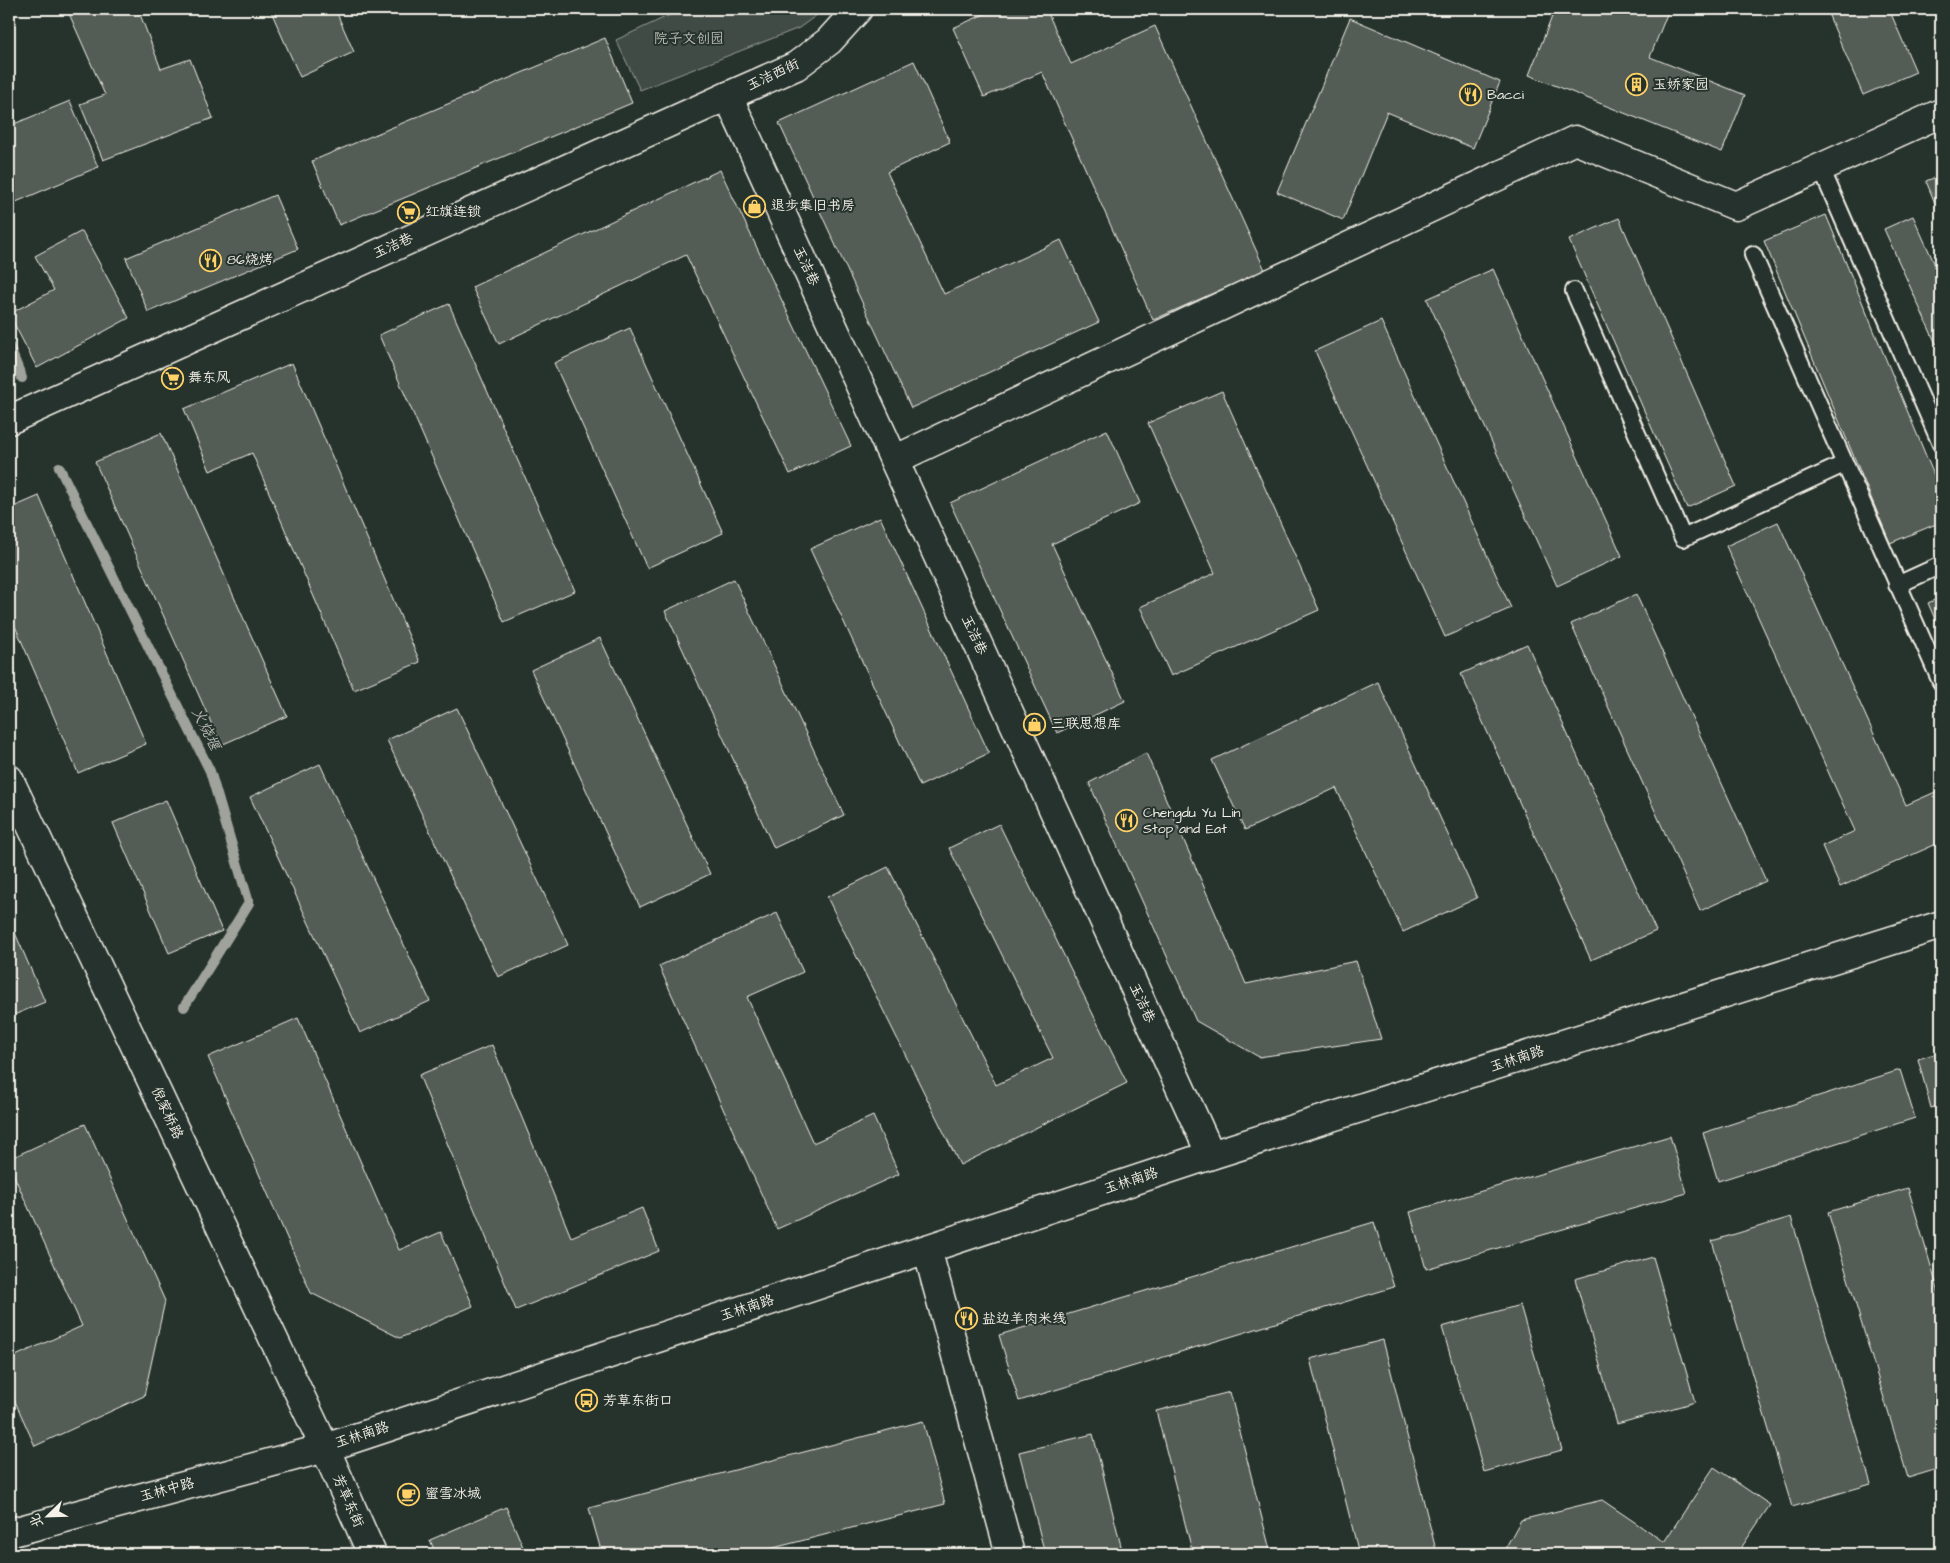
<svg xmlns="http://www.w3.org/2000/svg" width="1950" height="1563" viewBox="0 0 1950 1563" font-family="'Architects Daughter','LXGW WenKai TC',sans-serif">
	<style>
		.green { fill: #414b45; stroke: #9a9e96 }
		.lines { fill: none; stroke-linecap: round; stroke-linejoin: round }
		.stream { stroke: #9fa39b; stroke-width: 10 }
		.building { fill: #525c55; stroke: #f4f1e8 }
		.lane-casing { stroke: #f4f1e8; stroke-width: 20 }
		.street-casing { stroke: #f4f1e8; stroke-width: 31 }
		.secondary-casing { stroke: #f4f1e8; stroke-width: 31 }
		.lane { stroke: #26332d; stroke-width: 16 }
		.street { stroke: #26332d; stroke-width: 28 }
		.secondary { stroke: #26332d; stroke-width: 28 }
		.labels { text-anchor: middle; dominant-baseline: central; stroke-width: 4; stroke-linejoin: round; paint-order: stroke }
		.park-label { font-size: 14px; fill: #bebfb7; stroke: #26332d }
		.street-label { font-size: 14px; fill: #f4f1e8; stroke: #26332d }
		.poi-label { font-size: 14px; fill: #f4f1e8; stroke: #26332d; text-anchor: start }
		.water-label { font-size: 15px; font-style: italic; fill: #bcbdb5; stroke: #26332d }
	</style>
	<rect width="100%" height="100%" fill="#26332d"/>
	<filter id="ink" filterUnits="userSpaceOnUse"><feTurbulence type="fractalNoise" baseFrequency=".02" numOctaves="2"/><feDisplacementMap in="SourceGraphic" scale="10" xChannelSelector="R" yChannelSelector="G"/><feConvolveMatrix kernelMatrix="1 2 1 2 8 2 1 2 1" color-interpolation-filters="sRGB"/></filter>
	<g filter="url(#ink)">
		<!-- green -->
		<polygon class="green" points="683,9 825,9 799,28 640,90 616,40"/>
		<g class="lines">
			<!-- stream -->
			<g class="stream">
				<polyline points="9,346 22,378"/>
				<polyline points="59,467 210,771 249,903 184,1007"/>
			</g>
		</g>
		<!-- building -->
		<g class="building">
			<polygon points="67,9 138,9 161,69 190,59 213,118 103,160 80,104 105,95"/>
			<polygon points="270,9 335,9 354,52 300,77"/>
			<polygon points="996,9 1046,9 1071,64 1155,26 1265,270 1153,320 1042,72 984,97 953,28"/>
			<polygon points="1555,9 1669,9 1650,57 1745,95 1722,152 1529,75"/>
			<polygon points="1826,9 1889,9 1916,72 1863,95"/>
			<polygon points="1350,18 1500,82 1473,148 1387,112 1343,220 1277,192"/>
			<polygon points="605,38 632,103 339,225 312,161"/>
			<polygon points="914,61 950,142 887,172 944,294 1061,240 1099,322 911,408 779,123"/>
			<polygon points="70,101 98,167 9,205 9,126"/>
			<polygon points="720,170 851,446 790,474 686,255 499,344 472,287"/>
			<polygon points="1941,175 1941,218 1926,181"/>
			<polygon points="275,195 298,249 148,312 126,258"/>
			<polygon points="1826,215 1941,492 1941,522 1890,543 1764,241"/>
			<polygon points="1913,216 1941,278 1941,341 1936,344 1884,229"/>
			<polygon points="1619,218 1736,486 1687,508 1569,240"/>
			<polygon points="82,231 129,318 37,368 9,314 54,290 35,256"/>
			<polygon points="1493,269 1622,556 1557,586 1427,299"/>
			<polygon points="449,304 575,591 504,622 379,335"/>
			<polygon points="1381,321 1511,608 1445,637 1315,351"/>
			<polygon points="630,328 723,533 647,568 554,363"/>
			<polygon points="292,363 420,662 354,690 252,453 210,471 184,409"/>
			<polygon points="1222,391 1319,610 1171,676 1140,607 1215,573 1148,423"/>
			<polygon points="1107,430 1140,503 1052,544 1125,701 1057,733 950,503"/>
			<polygon points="161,433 287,716 221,745 95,462"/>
			<polygon points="39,496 146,744 78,773 9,612 9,509"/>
			<polygon points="880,517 989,753 920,786 810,549"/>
			<polygon points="1778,522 1906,805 1940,790 1941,792 1941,842 1840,887 1822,846 1855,831 1726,546"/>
			<polygon points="734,579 844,815 774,848 665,611"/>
			<polygon points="1636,594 1766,881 1700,911 1571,624"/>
			<polygon points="1941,597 1941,633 1928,603"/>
			<polygon points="600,638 710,874 640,907 531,670"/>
			<polygon points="1527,644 1656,931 1591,960 1461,674"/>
			<polygon points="1378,682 1477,898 1403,932 1336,788 1245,830 1212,760"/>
			<polygon points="457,708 568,945 498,977 387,740"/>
			<polygon points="1146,753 1246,984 1356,961 1381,1039 1259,1057 1196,1021 1089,783"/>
			<polygon points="320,764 430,1001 360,1033 250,797"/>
			<polygon points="166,800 222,931 169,953 113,823"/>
			<polygon points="999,824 1127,1083 960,1165 827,897 888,867 996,1085 1053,1058 949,848"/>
			<polygon points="777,913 803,972 747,997 813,1143 873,1116 899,1174 777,1229 659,966"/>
			<polygon points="9,919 45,1002 9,1017"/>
			<polygon points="298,1018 399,1250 441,1232 473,1306 400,1338 311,1293 208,1057"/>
			<polygon points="492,1045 571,1237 642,1208 659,1251 516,1310 419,1075"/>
			<polygon points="1941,1052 1941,1105 1931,1108 1918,1059"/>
			<polygon points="1900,1070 1915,1118 1718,1181 1703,1133"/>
			<polygon points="85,1124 165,1301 144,1396 35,1446 9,1388 9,1359 82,1326 9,1165 9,1159"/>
			<polygon points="1670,1136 1687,1193 1426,1269 1410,1212"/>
			<polygon points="1908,1188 1941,1300 1941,1468 1908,1478 1828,1212"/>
			<polygon points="1791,1217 1871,1484 1792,1507 1712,1241"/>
			<polygon points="1374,1222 1394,1287 1019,1401 999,1335"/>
			<polygon points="1653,1257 1695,1402 1617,1424 1575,1279"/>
			<polygon points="1520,1305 1562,1450 1484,1472 1442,1327"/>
			<polygon points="1383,1340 1437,1554 1359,1554 1310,1359"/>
			<polygon points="1230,1392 1271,1554 1193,1554 1156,1411"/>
			<polygon points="923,1421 945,1504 750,1554 602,1554 589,1508"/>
			<polygon points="1093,1434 1123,1554 1045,1554 1019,1452"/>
			<polygon points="1714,1467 1770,1505 1737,1554 1502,1554 1521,1520 1602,1500 1664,1542"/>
			<polygon points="506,1507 526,1554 436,1554 430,1540"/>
		</g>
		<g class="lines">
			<defs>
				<g id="lane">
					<polyline points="1821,168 1941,444"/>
					<polyline points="1753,255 1941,682"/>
					<polyline points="1574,291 1683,538 1844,464"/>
					<polyline points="1897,585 1941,565"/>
				</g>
				<g id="street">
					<polyline points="728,96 796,66 829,41 858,9"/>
					<polyline points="9,420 728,96 1211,1155"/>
					<polyline points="894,460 1575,140 1736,206 1941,113"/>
					<polyline points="927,1249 1010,1554"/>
				</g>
				<g id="secondary">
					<polyline points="9,779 325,1448 372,1554"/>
					<polyline points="9,1533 325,1448 1211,1155 1941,925"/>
				</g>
			</defs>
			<!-- lane casing -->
			<use href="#lane" class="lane-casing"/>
			<!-- street casing -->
			<use href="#street" class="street-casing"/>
			<!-- secondary casing -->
			<use href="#secondary" class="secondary-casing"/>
			<!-- lane -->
			<use href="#lane" class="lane"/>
			<!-- street -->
			<use href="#street" class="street"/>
			<!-- secondary -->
			<use href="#secondary" class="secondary"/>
		</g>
	</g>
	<!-- icons -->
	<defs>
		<symbol id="building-ring" viewBox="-11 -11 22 22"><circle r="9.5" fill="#26332d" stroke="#ffd166" stroke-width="1.5"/><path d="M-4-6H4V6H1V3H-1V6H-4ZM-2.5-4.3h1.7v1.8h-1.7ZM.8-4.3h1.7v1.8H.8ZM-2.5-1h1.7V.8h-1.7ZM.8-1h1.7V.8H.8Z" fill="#ffd166"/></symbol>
		<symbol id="restaurant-ring" viewBox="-11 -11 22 22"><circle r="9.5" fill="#26332d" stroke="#ffd166" stroke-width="1.5"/><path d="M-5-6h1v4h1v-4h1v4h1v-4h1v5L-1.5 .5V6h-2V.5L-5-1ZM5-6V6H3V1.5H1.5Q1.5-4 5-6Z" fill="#ffd166"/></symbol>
		<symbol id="shop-ring" viewBox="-11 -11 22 22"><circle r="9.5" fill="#26332d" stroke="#ffd166" stroke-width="1.5"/><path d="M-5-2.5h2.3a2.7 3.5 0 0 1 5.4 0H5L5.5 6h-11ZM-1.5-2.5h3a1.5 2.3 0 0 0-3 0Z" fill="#ffd166"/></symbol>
		<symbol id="supermarket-ring" viewBox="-11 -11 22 22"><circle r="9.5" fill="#26332d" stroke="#ffd166" stroke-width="1.5"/><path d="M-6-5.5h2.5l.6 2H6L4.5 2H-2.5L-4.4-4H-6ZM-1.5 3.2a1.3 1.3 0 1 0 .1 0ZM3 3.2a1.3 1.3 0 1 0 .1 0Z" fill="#ffd166"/></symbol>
		<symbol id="bus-ring" viewBox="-11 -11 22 22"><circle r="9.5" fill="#26332d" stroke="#ffd166" stroke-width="1.5"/><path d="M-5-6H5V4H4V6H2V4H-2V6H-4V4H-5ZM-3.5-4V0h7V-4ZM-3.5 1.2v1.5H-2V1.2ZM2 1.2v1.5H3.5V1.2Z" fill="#ffd166"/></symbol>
		<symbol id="cafe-ring" viewBox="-11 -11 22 22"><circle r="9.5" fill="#26332d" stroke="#ffd166" stroke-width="1.5"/><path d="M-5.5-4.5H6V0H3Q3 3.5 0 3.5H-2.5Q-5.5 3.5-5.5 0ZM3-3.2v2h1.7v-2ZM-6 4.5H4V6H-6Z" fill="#ffd166"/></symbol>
	</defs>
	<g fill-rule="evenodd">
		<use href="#building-ring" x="1624" y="72" width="25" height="25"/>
		<use href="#restaurant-ring" x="1458" y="82" width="25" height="25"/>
		<use href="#shop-ring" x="742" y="194" width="25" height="25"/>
		<use href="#supermarket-ring" x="396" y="200" width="25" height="25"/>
		<use href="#restaurant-ring" x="198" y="248" width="25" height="25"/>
		<use href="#supermarket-ring" x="160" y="366" width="25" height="25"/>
		<use href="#shop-ring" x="1022" y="712" width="25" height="25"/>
		<use href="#restaurant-ring" x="1114" y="808" width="25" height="25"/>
		<use href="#restaurant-ring" x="954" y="1306" width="25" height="25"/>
		<use href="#bus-ring" x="574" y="1388" width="25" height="25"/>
		<use href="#cafe-ring" x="396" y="1482" width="25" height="25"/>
	</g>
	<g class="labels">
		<!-- park labels -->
		<g class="park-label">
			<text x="689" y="39">院子文创园</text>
		</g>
		<!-- street labels -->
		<g class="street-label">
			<text transform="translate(773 75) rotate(-25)">玉洁西街</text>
			<text transform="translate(393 246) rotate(-24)">玉洁巷</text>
			<text transform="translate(806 266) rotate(65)">玉洁巷</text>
			<text transform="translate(974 635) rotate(65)">玉洁巷</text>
			<text transform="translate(1142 1003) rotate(65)">玉洁巷</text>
			<text transform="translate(1517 1059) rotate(-18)">玉林南路</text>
			<text transform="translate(167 1113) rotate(65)">倪家桥路</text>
			<text transform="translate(1131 1181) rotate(-18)">玉林南路</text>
			<text transform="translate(747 1308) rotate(-18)">玉林南路</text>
			<text transform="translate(362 1435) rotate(-18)">玉林南路</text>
			<text transform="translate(167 1490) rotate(-15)">玉林中路</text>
			<text transform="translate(348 1501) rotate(66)">芳草东街</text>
		</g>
		<!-- poi labels -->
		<g class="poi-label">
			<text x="1653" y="85">玉娇家园</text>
			<text x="1487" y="95">Bacci</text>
			<text x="771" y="206">退步集旧书房</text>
			<text x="425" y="212">红旗连锁</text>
			<text x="227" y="260">86烧烤</text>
			<text x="188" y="378">舞东风</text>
			<text x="1051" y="724">三联思想库</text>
			<text x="1143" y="813">Chengdu Yu Lin<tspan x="1143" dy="16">Stop and Eat</tspan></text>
			<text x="982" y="1319">盐边羊肉米线</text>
			<text x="603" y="1401">芳草东街口</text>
			<text x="425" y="1494">蜜雪冰城</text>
		</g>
		<!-- water labels -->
		<g class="water-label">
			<text transform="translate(206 729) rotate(64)">火烧堰</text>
		</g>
	</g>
	<!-- margin -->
	<rect width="1950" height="1563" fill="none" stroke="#26332d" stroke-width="30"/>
	<rect x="15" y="15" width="1920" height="1533" fill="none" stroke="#f4f1e8" stroke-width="2" filter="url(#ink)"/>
	<!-- north arrow -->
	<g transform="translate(48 1516) rotate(247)" stroke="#26332d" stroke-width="4" paint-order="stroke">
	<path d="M0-4L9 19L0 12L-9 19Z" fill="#f4f1e8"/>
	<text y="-8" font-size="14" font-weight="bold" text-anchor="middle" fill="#f4f1e8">北</text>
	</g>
</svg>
